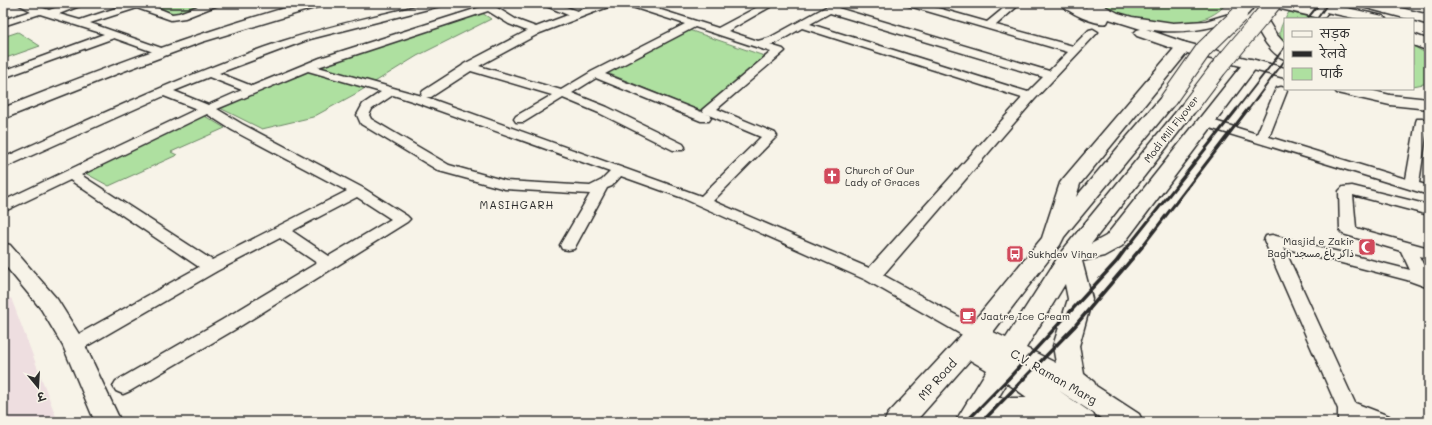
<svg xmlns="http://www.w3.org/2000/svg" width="1432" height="425" viewBox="0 0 1432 425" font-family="Mali,'Playpen Sans Arabic','Playpen Sans Deva',sans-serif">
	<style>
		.built { fill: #eedee0 }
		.green { fill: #aee0a0; stroke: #6c8666 }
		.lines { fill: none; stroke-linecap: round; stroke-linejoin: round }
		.minor-casing { stroke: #2b2b2b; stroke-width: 3 }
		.tertiary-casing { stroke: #2b2b2b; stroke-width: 3 }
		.secondary-casing { stroke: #2b2b2b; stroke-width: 3 }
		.primary-casing { stroke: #2b2b2b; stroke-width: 3 }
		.trunk-casing { stroke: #2b2b2b; stroke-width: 3 }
		.minor { fill: #f7f3e8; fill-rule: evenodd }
		.tertiary { fill: #f7f3e8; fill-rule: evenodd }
		.secondary { fill: #f7f3e8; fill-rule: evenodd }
		.primary { fill: #f7f3e8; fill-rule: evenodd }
		.trunk { fill: #f7f3e8; fill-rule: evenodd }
		.rail-far2 { stroke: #2b2b2b; stroke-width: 2 }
		.rail-far1 { stroke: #2b2b2b; stroke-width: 3 }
		.rail { stroke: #2b2b2b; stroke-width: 3.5 }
		.secondary-bridge-casing { stroke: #2b2b2b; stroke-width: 18; stroke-linecap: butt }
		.primary-bridge-casing { stroke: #2b2b2b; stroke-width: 18; stroke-linecap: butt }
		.secondary-bridge { stroke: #f7f3e8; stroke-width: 16 }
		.primary-bridge { stroke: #f7f3e8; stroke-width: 16 }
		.labels { text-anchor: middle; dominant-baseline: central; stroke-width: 3.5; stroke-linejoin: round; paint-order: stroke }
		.street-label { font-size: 10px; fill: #2b2b2b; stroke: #f7f3e8 }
		.poi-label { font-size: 10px; fill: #2b2b2b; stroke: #f7f3e8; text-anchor: start }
		.neighbourhood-label { font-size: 11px; letter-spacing: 1px; fill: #2b2b2b; stroke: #f7f3e8 }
		.near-street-label { font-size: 12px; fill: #2b2b2b; stroke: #f7f3e8 }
	</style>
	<rect width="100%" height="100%" fill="#f7f3e8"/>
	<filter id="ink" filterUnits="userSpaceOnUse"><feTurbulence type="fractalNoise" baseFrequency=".025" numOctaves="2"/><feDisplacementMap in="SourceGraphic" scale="8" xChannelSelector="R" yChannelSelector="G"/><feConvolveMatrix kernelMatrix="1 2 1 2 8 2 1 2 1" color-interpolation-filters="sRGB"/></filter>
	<g filter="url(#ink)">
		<!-- built -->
		<polygon class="built" points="11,298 58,422 3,422 3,302"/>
		<!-- green -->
		<g class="green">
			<polygon points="140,3 211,3 175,16"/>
			<path d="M1098,3H1227C1197,38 1133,22 1098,3Z"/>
			<path d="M1289,12L1318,19H1285V44C1274,34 1283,23 1289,12Z"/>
			<polygon points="482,13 491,19 417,56 357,93 313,117 262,129 220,108 331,61"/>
			<polygon points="689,30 770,58 707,114 605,72"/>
			<polygon points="18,32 40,46 3,59 3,37"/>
			<polygon points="1413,46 1429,55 1429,83 1413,86"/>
			<polygon points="203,115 225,128 171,152 177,155 109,186 85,173"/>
		</g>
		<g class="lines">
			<defs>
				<g id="minor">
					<polygon points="16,3 29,3 49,10 70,3 84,3 82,5 59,14 80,20 131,3 146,3 172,14 179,13 206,3 220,3 218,5 185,18 171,20 137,8 90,23 167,50 169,52 167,54 159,54 114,38 3,78 3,71 104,34 40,14 3,26 3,20 31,11"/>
					<path d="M429,3H446L444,5L310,39L219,73L252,86L320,58L481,7L477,3H489L517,20L536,27L568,15L544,5L542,3H556L577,11L601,3H615L613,5L540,33L479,66L561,90L591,72L685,24L626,5L624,3H639L718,28L765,3H777L728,31L758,41L769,38L833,3H842L841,6L838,8L1049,71L1068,52L906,5L904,3H920L987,22L1010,3H1021L996,25L1073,46L1089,30L1093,29L1098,32L1034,100L883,275L983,330L986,335L983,340L977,342L971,340L866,280L680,197L621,176L612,186L607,188L574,249L568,250L562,249L560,245L590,194L505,189L439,171L361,124L357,115L363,104L381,92L308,71L217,109L242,124L363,188L407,216L410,219L407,222L234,330L130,391L123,394L116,391L113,386L116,381L222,320L317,263L280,238L217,271L80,350L74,352L68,350L65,345L68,340L199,267L70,180L3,212V201L197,109L164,96L8,166L3,167V158C94,118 185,74 280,42C328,26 379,15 429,3ZM488,11L509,24L527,31L464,64L462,66L423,91L421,94L422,96L318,67ZM830,13L1043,77L1028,92L810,24ZM695,27L771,52L702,110L704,113L761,137L701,196L426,97H431L471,71L552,95L516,116L514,119L516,122H524L563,98L599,113L673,150H683L685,147L683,144L607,107L572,93L596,78L701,121H709L711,118L709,115L605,74ZM802,28L1022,98L869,268L713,201L777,136L775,133L717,109L785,51L783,49L770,45L776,43ZM209,77L242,90L208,105L174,91ZM393,95L415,102L610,172L602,180L590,186L506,181L449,165L371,119L369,115L372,109ZM207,114L232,130L347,191L212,260L81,175ZM357,197L391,219L329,256L292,231Z"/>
					<polygon points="1281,87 1285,88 1287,91 1269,137 1406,179 1416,122 1417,119 1427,119 1428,122 1419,183 1429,186 1429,195 1200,125 1199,122 1200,119 1205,118 1257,134 1275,91 1277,88"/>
					<polygon points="1352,186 1429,205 1429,215 1353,195 1356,228 1429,248 1429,258 1419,256 1423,264 1429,267 1429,288 1407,280 1284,248 1355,403 1389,416 1392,422 1338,422 1338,409 1264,240 1266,236 1272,235 1410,270 1401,251 1343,234 1340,231 1339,191 1343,187"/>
				</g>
				<g id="tertiary">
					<path d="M303,3H323L321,6L202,42L124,71L3,119V108C102,69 200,31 303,3Z"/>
					<polygon points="3,243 10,245 57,299 82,339 121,422 95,422 63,346 41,309 3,263"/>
				</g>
				<path id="secondary" d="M1183,42L1257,61L1259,64L1122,246L1104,256L1082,261L1092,299L1079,346L1084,374L1094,382L1096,386L1139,414L1143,422H1107L1058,390L1093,414L1097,422H1041L1008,419L987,422H955L987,370L970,360L915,422H884L888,414L968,328L1042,238L1060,183L1063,179L1178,44ZM1187,53L1241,66L1106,236L1091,244L1196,110L1199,106L1196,102L1190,101L1184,102L1062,251L1006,338L993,332L1060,245L1064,237L1174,104L1177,100L1174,96L1168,95L1162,96L1076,197L1080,184ZM1065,284L1068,299L1053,346L1056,363L1026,348ZM1007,383L1028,398H998Z"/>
				<path id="primary" d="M1241,3H1256C1250,12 1245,21 1234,18L1232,15Z"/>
				<g id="trunk">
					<path d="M1060,3H1076L1087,8L1082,3H1099L1118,13L1132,17L1173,23L1206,21L1239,11L1244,12L1246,15L1244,18C1209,29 1183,35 1146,29L1189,44L1191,47L1189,50L1183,52L1137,36L1134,33L1137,30L1141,29L1109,19L1107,23C1097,26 1066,12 1060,3Z"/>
					<polygon points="1266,3 1292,3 1299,5 1298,3 1325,3 1383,16 1386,19 1358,19 1326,12 1327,14 1325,17 1320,18 1268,6"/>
					<polygon points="1357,3 1381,3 1429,15 1429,25 1413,20 1413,19 1408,19 1359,6"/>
					<path d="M1260,14L1265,16L1276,34L1285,44V59C1270,55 1259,32 1252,19L1255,16Z"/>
					<polygon points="1413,34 1429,40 1429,51 1413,45"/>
					<polygon points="1251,59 1285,68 1285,78 1245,68 1243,64 1245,60"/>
					<polygon points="1334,89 1366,89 1390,95 1429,99 1429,109 1390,105 1337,93"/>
				</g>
			</defs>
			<!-- minor casing -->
			<use href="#minor" class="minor-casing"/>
			<!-- tertiary casing -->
			<use href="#tertiary" class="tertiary-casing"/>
			<!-- secondary casing -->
			<use href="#secondary" class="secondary-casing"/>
			<!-- primary casing -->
			<use href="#primary" class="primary-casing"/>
			<!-- trunk casing -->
			<use href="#trunk" class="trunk-casing"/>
			<!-- minor -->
			<use href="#minor" class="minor"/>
			<!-- tertiary -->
			<use href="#tertiary" class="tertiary"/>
			<!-- secondary -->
			<use href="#secondary" class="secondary"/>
			<!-- primary -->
			<use href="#primary" class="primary"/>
			<!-- trunk -->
			<use href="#trunk" class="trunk"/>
			<!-- rail-far2 -->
			<g class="rail-far2">
				<polyline points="1307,19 1320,3"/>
				<polyline points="1317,19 1328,3"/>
				<polyline points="1236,110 1285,47"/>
				<polyline points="1248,110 1285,60"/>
			</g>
			<!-- rail-far1 -->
			<g class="rail-far1">
				<polyline points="1127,248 1237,109"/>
				<polyline points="1141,248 1248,109"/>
			</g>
			<!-- rail -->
			<g class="rail">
				<polyline points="966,422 1008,379 1116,262 1127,247"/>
				<polyline points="982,422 1074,327 1142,247"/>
			</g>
			<defs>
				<g id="secondary-bridge">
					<polyline points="1168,100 1204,49 1239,15"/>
					<polyline points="1190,106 1218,69 1260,19"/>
				</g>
				<polyline id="primary-bridge" points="1260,19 1273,3"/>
			</defs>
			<!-- secondary-bridge casing -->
			<use href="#secondary-bridge" class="secondary-bridge-casing"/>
			<!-- primary-bridge casing -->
			<use href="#primary-bridge" class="primary-bridge-casing"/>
			<!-- secondary-bridge -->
			<use href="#secondary-bridge" class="secondary-bridge"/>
			<!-- primary-bridge -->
			<use href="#primary-bridge" class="primary-bridge"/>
		</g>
	</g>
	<!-- icons -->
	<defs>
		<symbol id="church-square" viewBox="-11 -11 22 22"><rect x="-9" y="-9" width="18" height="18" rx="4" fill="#d1495b" stroke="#f7f3e8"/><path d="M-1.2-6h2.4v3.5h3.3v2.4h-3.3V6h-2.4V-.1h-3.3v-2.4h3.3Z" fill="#fff"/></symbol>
		<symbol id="mosque-square" viewBox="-11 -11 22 22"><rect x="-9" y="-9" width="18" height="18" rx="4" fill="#d1495b" stroke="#f7f3e8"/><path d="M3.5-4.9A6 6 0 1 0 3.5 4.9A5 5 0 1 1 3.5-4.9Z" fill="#fff"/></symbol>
		<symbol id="bus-square" viewBox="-11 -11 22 22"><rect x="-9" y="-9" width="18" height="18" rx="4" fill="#d1495b" stroke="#f7f3e8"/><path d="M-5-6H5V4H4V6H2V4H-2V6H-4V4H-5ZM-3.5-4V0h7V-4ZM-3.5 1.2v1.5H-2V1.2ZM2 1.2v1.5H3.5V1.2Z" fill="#fff"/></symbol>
		<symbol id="cafe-square" viewBox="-11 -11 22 22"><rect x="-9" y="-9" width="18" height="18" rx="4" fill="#d1495b" stroke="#f7f3e8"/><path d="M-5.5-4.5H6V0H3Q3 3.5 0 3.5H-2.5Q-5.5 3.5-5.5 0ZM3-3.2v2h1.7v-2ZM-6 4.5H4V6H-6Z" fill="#fff"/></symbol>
	</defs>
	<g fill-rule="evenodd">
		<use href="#church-square" x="822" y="166" width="20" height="20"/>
		<use href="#mosque-square" x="1357" y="237" width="20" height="20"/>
		<use href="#bus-square" x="1005" y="244" width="20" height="20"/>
		<use href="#cafe-square" x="958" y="306" width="20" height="20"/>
	</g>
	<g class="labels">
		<!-- street labels -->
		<g class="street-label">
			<text transform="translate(1171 129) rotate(-52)">Modi Mill Flyover</text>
		</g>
		<!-- poi labels -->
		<g class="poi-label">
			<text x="845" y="170">Church of Our<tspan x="845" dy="12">Lady of Graces</tspan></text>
			<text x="1354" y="241" text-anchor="end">Masjid e Zakir<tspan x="1354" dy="12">Bagh ذاکر باغ مسجد</tspan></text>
			<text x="1028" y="254">Sukhdev Vihar</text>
			<text x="981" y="316">Jaatre Ice Cream</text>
		</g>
		<!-- neighbourhood labels -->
		<g class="neighbourhood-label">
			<text x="517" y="204">MASIHGARH</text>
		</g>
		<!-- near-street labels -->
		<g class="near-street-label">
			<text transform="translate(1054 376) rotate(30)">C.V. Raman Marg</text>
			<text transform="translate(937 379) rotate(-48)">MP Road</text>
		</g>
	</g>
	<!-- margin -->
	<rect width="1432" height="425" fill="none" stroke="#f7f3e8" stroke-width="16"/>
	<rect x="8" y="8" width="1416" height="409" fill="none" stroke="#2b2b2b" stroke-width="1.5" filter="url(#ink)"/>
	<!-- legend -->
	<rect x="1284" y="18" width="130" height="72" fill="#f7f3e8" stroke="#a5a39c"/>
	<rect x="1292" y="31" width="20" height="6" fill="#f7f3e8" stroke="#a5a39c"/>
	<text x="1320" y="38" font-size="12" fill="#2b2b2b">सड़क</text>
	<rect x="1292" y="51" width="20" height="6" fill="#2b2b2b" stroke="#a5a39c"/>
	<text x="1320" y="58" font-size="12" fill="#2b2b2b">रेलवे</text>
	<rect x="1292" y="68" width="20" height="12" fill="#aee0a0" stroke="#a5a39c"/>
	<text x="1320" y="78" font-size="12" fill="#2b2b2b">पार्क</text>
	<!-- north arrow -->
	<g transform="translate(38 387) rotate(162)" stroke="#f7f3e8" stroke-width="3" paint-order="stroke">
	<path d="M0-3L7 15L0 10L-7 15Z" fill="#2b2b2b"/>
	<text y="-6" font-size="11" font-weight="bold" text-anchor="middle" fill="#2b2b2b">उ</text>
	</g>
</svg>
